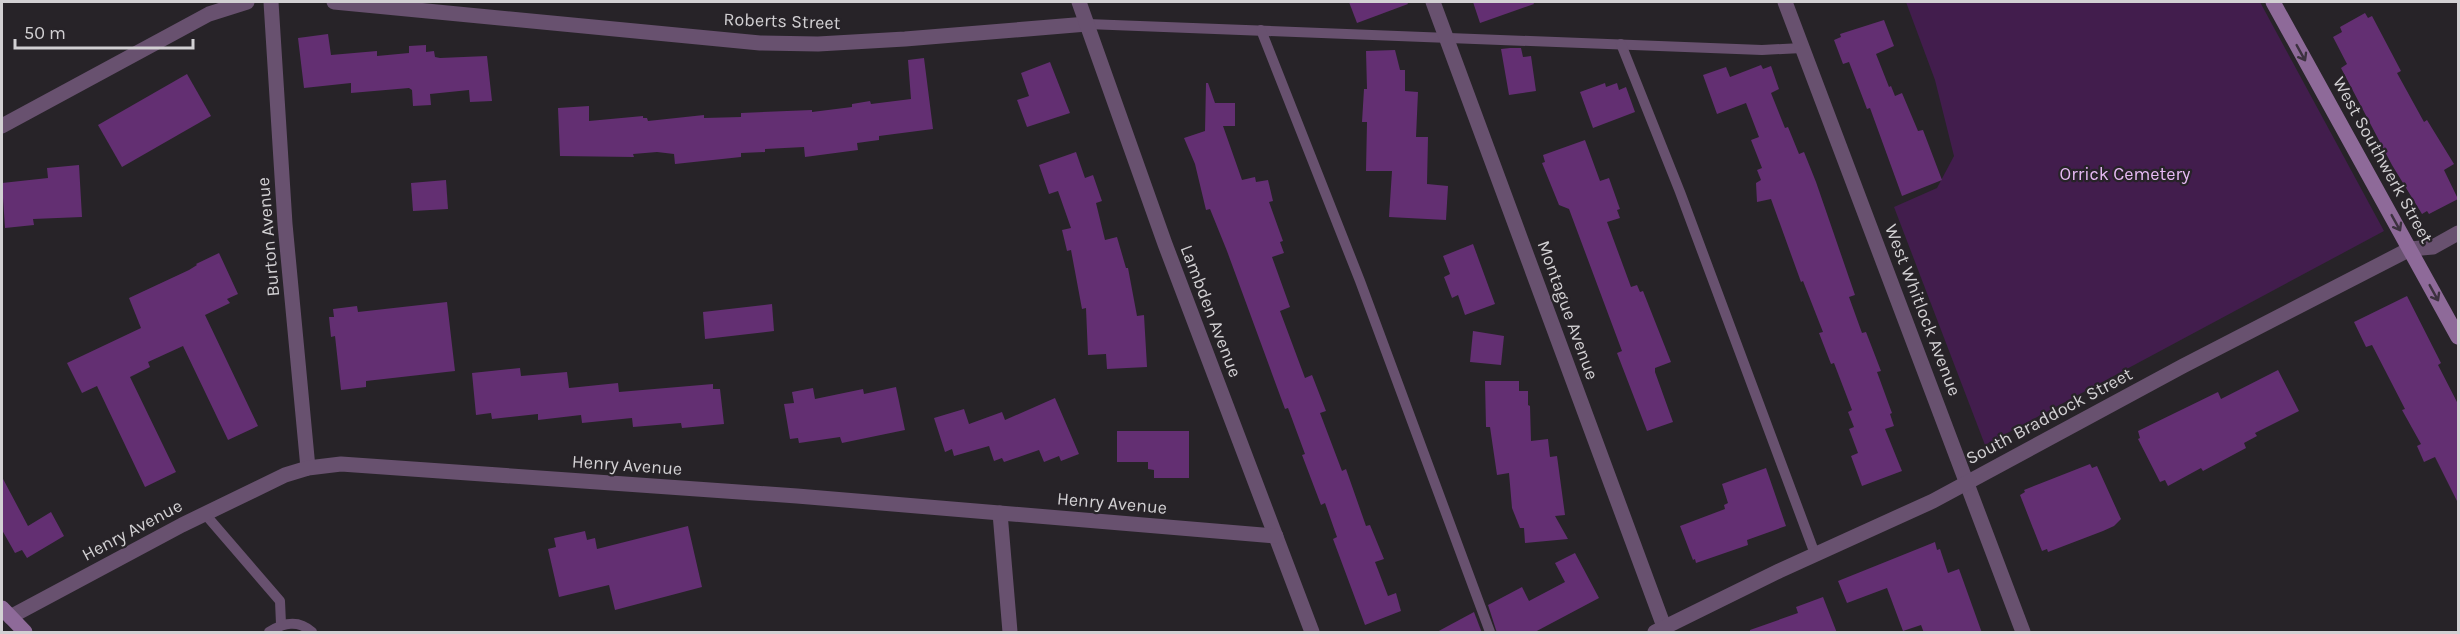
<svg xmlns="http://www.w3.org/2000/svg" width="2460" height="634" viewBox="0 0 2460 634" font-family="Karla,sans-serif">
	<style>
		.green { fill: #421d4d }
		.building { fill: #632f72 }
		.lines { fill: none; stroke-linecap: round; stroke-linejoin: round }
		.lane { stroke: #68516f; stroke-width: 10 }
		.street { stroke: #68516f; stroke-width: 15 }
		.secondary { stroke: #8e6a99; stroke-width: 15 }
		.oneway { stroke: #3c313f }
		.labels { text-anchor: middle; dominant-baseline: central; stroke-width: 4.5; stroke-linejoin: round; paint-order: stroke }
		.street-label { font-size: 18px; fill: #d2d0d3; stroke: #272328 }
		.park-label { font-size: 18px; fill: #e6baf3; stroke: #272328 }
	</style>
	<rect width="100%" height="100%" fill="#272328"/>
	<!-- green -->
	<polygon class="green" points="1906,2 2260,2 2384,231 1985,445 1894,207 1937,188 1954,156 1935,80"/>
	<!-- building -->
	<g class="building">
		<polygon points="1349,2 1407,2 1408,4 1357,23"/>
		<polygon points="1473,2 1533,2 1534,4 1480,23"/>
		<polygon points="2365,13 2368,18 2372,16 2401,71 2397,73 2424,122 2427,120 2454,164 2444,170 2458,199 2429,214 2427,211 2422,214 2392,165 2341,68 2347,64 2333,37 2342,32 2340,27"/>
		<polygon points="1884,20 1894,46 1876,54 1889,87 1891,86 1895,96 1902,93 1918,131 1923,130 1942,180 1902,196 1870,108 1867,109 1849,62 1843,64 1834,40 1841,37 1840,34"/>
		<polygon points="328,34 331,55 377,51 377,56 409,53 409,46 426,45 426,52 434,51 435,57 440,58 487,56 492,101 470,102 469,90 430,94 431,105 413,106 412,90 409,88 351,93 351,83 304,88 298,38"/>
		<polygon points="1510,48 1521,48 1523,57 1531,56 1536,91 1509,95 1501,49"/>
		<polygon points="1395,50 1400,70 1405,70 1405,91 1418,92 1416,137 1428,137 1427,184 1448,186 1446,220 1389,217 1392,171 1366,171 1367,122 1362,122 1364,89 1367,89 1366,51"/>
		<polygon points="924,58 933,129 879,136 879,140 857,143 858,150 805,157 804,147 765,149 765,152 741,153 741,157 675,164 674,154 657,152 633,154 634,157 560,156 558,108 589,106 589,121 643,116 643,118 647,118 648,121 704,115 704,118 741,117 741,113 812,110 812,112 852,107 852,104 870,101 871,104 911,99 908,60"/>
		<polygon points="1050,62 1070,113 1027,127 1017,100 1029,96 1021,73"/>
		<polygon points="1761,65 1763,69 1771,66 1779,89 1771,93 1785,128 1788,127 1799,154 1804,152 1816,182 1855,295 1849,297 1862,333 1866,332 1881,371 1877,372 1892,413 1890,414 1894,426 1885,429 1902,471 1862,486 1851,456 1858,453 1849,429 1854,427 1848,412 1852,410 1834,363 1831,364 1819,333 1823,332 1803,281 1801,282 1771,199 1757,202 1756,183 1761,180 1757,170 1762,168 1751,140 1759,137 1746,103 1717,114 1703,75 1726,67 1730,77"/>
		<polygon points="187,74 211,116 122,167 98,125"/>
		<polygon points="1206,83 1208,83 1215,103 1235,103 1235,126 1223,126 1242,180 1255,177 1256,182 1268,180 1273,201 1269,202 1283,241 1280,242 1284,253 1272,257 1290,307 1280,311 1305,378 1312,375 1326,411 1320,413 1342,471 1346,469 1366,526 1370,525 1384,559 1375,562 1388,596 1396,593 1401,611 1365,625 1333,539 1337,537 1325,503 1321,505 1302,455 1305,454 1288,408 1285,409 1227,251 1210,209 1206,210 1195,164 1184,138 1205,131"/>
		<polygon points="1605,83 1606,87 1617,83 1619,90 1626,87 1635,112 1593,128 1580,92"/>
		<polygon points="1585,140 1600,181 1609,178 1620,209 1617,210 1620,218 1607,222 1631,287 1637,285 1640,292 1643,291 1671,362 1655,368 1655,372 1673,422 1647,431 1617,353 1622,351 1569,209 1559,205 1542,163 1545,162 1543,155"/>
		<polygon points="1076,152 1085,178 1093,175 1102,201 1096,203 1105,240 1117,237 1126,268 1128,268 1137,316 1144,315 1147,367 1107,369 1106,354 1088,355 1086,308 1082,309 1071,250 1067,251 1062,230 1071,228 1058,191 1049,194 1039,165"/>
		<polygon points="79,165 82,217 33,219 34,225 5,228 2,183 48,178 47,168"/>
		<polygon points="446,180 448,209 413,211 411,183"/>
		<polygon points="1473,244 1495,304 1465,315 1458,295 1452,298 1444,277 1450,274 1443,256"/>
		<polygon points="219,253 238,294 227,299 230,303 205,315 258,426 228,440 183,346 148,362 150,367 130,377 176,472 145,487 97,386 82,393 67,363 141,328 129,298 189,270 197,265 196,264"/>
		<polygon points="2407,296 2441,363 2438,365 2458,404 2458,503 2435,457 2424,462 2417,446 2421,444 2402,410 2405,409 2372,345 2366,347 2354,322"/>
		<polygon points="447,302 455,371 366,381 366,387 341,390 335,336 331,337 329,317 334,317 333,309 357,306 358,312"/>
		<polygon points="772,304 774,331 705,339 703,312"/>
		<polygon points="1473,331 1504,336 1501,365 1470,362"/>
		<polygon points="520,368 521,376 567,372 569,388 618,383 619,392 713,384 713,389 720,389 724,424 682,428 681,423 633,427 632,418 582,423 581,415 538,420 538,414 492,419 491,413 476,415 472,373"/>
		<polygon points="2278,370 2299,411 2255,433 2257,436 2244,443 2246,448 2203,471 2201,468 2168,486 2165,480 2160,482 2138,439 2140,438 2138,431 2218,392 2221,399"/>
		<polygon points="1485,381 1519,381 1519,391 1528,391 1528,405 1530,406 1531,441 1548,439 1550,457 1557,456 1565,515 1555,516 1568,539 1525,543 1524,528 1520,528 1512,508 1509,473 1497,475 1490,427 1486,427"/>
		<polygon points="896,387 905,430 842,443 840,437 799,443 798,438 790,439 784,404 794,403 792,392 813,388 815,399 863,389 864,394"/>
		<polygon points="1055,398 1079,454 1061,461 1059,456 1044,462 1039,450 1004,462 1002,458 994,461 989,446 954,456 952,449 945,452 934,418 964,409 969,424 1002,412 1005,420"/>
		<polygon points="1117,431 1189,431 1189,478 1154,478 1154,470 1148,469 1148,462 1117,462"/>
		<polygon points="2090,464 2092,468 2097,466 2121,519 2114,526 2103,531 2048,552 2047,549 2042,551 2020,495 2025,492 2024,490"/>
		<polygon points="1766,468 1786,526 1747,540 1748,545 1696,563 1695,559 1693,560 1680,526 1725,509 1724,505 1728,503 1722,484"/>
		<polygon points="2,477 28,526 51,512 64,536 27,558 22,550 15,553 2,530"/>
		<polygon points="688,526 702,587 615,610 609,585 559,597 548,549 556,547 554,538 585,531 587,540 595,538 597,549"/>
		<polygon points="1935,542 1937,550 1940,549 1948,573 1959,569 1982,633 1924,633 1921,625 1903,631 1887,588 1847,603 1838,581"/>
		<polygon points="1575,553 1599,598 1533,633 1497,633 1488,605 1522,587 1529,601 1565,582 1555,563"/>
		<polygon points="1823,597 1837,633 1750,633 1750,630 1798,613 1796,607"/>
		<polygon points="1474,612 1482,633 1435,633"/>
	</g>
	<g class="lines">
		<!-- lane -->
		<g class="lane">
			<polyline points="1087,24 1762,50 1802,48"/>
			<polyline points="1261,30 1360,281 1490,632"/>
			<polyline points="1621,44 1680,192 1815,554"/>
			<polyline points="205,514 280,601 281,624"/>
			<path d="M269,632C283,623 298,619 312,632"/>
		</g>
		<!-- street -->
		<g class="street">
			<polyline points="271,2 285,224 308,468"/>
			<polyline points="334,2 760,43 818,44 905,39 1087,24"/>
			<polyline points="1079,2 1165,244 1312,632"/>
			<polyline points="1433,2 1666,632"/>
			<polyline points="1785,2 2023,632"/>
			<polyline points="2,126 209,14 247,2"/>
			<polyline points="1000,513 1010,632"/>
			<polyline points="10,617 182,525 285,475 308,468 341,464 797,496 1276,536"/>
			<polyline points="1655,632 1779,571 1933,501 2183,366 2410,249 2433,247 2458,233"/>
		</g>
		<!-- secondary -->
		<g class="secondary">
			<polyline points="2273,2 2458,337"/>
			<polyline points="2,608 25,632"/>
		</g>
	</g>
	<!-- one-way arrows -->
	<defs><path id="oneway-shaft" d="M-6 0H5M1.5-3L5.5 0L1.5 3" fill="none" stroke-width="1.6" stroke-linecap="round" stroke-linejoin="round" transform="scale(1.5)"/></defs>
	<g class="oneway">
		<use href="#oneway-shaft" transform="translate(2301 53) rotate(61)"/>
		<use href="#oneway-shaft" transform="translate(2396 223) rotate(61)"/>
		<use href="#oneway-shaft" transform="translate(2434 293) rotate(61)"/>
	</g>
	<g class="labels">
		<!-- street labels -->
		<g class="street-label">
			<text transform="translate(782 21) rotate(2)">Roberts Street</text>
			<text transform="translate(2383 160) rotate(61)">West Southwerk Street</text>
			<text transform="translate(268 237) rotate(-95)">Burton Avenue</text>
			<text transform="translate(1568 310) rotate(70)">Montague Avenue</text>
			<text transform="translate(1923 310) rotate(69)">West Whitlock Avenue</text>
			<text transform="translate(1211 311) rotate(69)">Lambden Avenue</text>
			<text transform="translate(2049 416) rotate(-28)">South Braddock Street</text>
			<text transform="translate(627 465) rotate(4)">Henry Avenue</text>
			<text transform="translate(1112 503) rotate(5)">Henry Avenue</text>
			<text transform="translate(132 530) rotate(-28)">Henry Avenue</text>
		</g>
		<!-- park labels -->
		<g class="park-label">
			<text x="2125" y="174">Orrick Cemetery</text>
		</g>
	</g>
	<!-- border -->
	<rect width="2460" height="634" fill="none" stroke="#d2d0d3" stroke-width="6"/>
	<!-- scale -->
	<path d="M15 39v9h178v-9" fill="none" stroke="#d2d0d3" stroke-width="3"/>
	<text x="24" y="39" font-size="18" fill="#d2d0d3" stroke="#272328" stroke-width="4.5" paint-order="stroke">50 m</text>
</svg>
